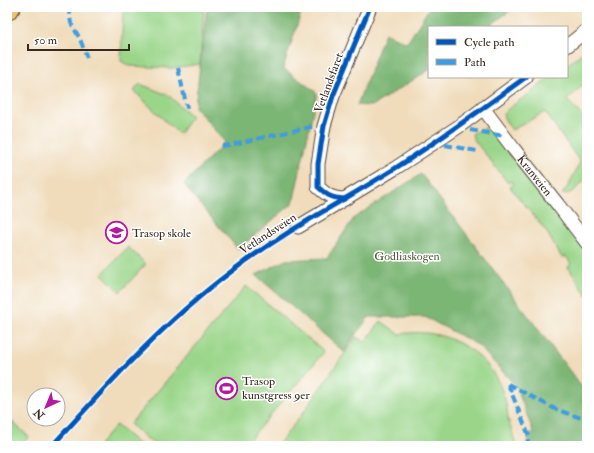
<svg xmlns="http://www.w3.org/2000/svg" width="594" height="453" viewBox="0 0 594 453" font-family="'IM FELL Double Pica',serif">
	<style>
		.green { fill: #9ad589; stroke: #6a8054 }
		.forest { fill: #7bb675; stroke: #5b704a }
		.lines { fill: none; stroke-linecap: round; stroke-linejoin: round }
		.minor-casing { stroke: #564536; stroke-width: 15 }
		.major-casing { stroke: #564536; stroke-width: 19 }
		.minor { stroke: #fff; stroke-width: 13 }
		.major { stroke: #f1c36a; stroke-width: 17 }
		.quiet { stroke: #3f9ce0; stroke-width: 4; stroke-dasharray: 8 4; stroke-linecap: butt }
		.cycleway-casing { stroke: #fff; stroke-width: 8 }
		.cycleway { stroke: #0057b8; stroke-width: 5 }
		.labels { text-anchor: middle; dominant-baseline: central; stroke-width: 3; stroke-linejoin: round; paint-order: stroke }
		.street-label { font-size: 12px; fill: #3b2a1e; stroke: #fff }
		.poi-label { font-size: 12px; fill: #3b2a1e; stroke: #fff; text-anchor: start }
		.park-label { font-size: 12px; fill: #585d3e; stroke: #fff }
	</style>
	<rect width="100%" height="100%" fill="#fff"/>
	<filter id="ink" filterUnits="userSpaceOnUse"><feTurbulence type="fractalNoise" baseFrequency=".025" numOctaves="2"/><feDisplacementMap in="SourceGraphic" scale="8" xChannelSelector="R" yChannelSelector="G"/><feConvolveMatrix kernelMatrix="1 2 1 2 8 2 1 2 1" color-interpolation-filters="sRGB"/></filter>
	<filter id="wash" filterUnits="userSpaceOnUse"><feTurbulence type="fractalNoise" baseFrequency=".012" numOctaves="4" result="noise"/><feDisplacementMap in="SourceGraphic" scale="16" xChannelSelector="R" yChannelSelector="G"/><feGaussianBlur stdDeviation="0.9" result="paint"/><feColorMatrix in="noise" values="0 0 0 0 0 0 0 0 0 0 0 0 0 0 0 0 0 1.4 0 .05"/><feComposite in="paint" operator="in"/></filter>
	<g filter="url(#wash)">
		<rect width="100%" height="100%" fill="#f0dcbb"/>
		<!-- green -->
		<g class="green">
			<polygon points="123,7 204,7 200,64 172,68 129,66 121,61"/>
			<path d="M587,49V81L567,100L587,121V177C581,184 572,196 562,194L569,185L580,162L545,112L512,130L505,120L503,114L508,109L551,77H567V65Z"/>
			<polygon points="140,84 168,95 190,115 191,118 179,134 134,91"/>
			<polygon points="488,127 587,252 587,296 568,267 571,264 566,256 562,258 546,231 510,187 514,184 511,181 508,183 475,141 472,135 473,133"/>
			<polygon points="128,247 146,264 120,292 102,274"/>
			<polygon points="246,286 324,352 244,446 156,446 130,424"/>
			<path d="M381,321L399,334C408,333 417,332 427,333C460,337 491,359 502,391C506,400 507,409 508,418C510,427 513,435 516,444L515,446H277L300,417L356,337L365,342Z"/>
			<polygon points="7,417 29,437 20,446 7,446"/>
			<polygon points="116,425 141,446 98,446"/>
		</g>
		<!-- forest -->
		<g class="forest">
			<polygon points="207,7 303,7 283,68 317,93 293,203 238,249 198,202 184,184 225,142 195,107"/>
			<polygon points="430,7 515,7 488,27 429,27 429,70 372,106 357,105 385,33 407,43"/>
			<polygon points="421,174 587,394 587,446 525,446 533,431 516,386 478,345 425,317 369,317 353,338 344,352 256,275 286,260 327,258 354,218"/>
		</g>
	</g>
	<g filter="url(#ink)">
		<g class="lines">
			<defs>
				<g id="minor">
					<polyline points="567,46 587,30"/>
					<path id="s1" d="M483,108L513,148L559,206L587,243"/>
					<path d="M344,199C331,198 328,196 318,187V164L324,126L333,96L370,7"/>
					<polyline points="298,227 394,169 458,127 526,77"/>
				</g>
				<polyline id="major" points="7,12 12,7"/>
			</defs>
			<!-- minor casing -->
			<use href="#minor" class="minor-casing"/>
			<!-- major casing -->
			<use href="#major" class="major-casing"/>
			<!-- minor -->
			<use href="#minor" class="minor"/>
			<!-- major -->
			<use href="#major" class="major"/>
			<!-- quiet -->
			<g class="quiet">
				<polyline points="69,7 70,10 70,17 71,23 80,39 87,58"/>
				<polyline points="178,68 187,108"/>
				<polyline points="470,130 504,136"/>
				<polyline points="445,145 477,151"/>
				<polyline points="222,146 229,145 315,126"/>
				<polyline points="508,384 555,409 587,420"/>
				<polyline points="508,384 529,436 527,446"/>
			</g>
			<defs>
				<g id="cycleway">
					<path d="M344,199C331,198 328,196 318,187V164L324,126L333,96L370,7"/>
					<path d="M52,446C108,384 165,321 232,271C283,232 340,203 394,169C440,140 483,108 526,77"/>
				</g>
			</defs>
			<!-- cycleway casing -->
			<use href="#cycleway" class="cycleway-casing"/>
			<!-- cycleway -->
			<use href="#cycleway" class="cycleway"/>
		</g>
	</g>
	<!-- icons -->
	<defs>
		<symbol id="school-ring" viewBox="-11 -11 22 22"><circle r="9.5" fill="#fff" stroke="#b5179e" stroke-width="1.5"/><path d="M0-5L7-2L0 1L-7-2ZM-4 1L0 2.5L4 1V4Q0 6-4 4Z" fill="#b5179e"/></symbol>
		<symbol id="stadium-ring" viewBox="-11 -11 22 22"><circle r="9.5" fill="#fff" stroke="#b5179e" stroke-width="1.5"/><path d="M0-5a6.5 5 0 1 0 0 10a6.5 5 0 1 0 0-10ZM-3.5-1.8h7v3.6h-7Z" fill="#b5179e"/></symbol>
	</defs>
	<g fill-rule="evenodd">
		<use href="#school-ring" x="104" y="220" width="25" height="25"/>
		<use href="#stadium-ring" x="214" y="376" width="25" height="25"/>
	</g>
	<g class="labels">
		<!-- street labels -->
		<g class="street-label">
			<text transform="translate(329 83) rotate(-70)">Vetlandsfaret</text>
			<text stroke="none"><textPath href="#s1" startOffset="85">Kranveien</textPath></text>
			<text transform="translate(268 234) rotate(-33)">Vetlandsveien</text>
		</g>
		<!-- poi labels -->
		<g class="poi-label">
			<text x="132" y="233">Trasop skole</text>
			<text x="242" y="381">Trasop<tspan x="242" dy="14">kunstgress 9er</tspan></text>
		</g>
		<!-- park labels -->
		<g class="park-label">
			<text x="407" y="256">Godliaskogen</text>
		</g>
	</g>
	<!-- margin -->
	<rect width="594" height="453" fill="none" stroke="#fff" stroke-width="24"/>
	<!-- legend -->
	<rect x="428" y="26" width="140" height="52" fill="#ffffff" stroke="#b1aaa5"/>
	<rect x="436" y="39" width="20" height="6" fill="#0057b8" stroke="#b1aaa5"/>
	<text x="464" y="46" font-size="12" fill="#3b2a1e">Cycle path</text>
	<rect x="436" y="59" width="20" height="6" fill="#3f9ce0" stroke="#b1aaa5"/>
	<text x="464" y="66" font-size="12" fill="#3b2a1e">Path</text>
	<!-- north arrow -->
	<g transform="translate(46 407) rotate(224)"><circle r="19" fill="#ffffff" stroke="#b1aaa5"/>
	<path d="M0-3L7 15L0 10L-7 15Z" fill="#b5179e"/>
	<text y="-6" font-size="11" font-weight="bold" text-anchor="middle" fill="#3b2a1e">N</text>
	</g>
	<!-- scale -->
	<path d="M28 44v6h101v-6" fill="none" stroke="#3b2a1e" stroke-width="2"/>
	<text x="34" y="44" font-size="12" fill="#3b2a1e" stroke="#ffffff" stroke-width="3" paint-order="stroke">50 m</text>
</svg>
